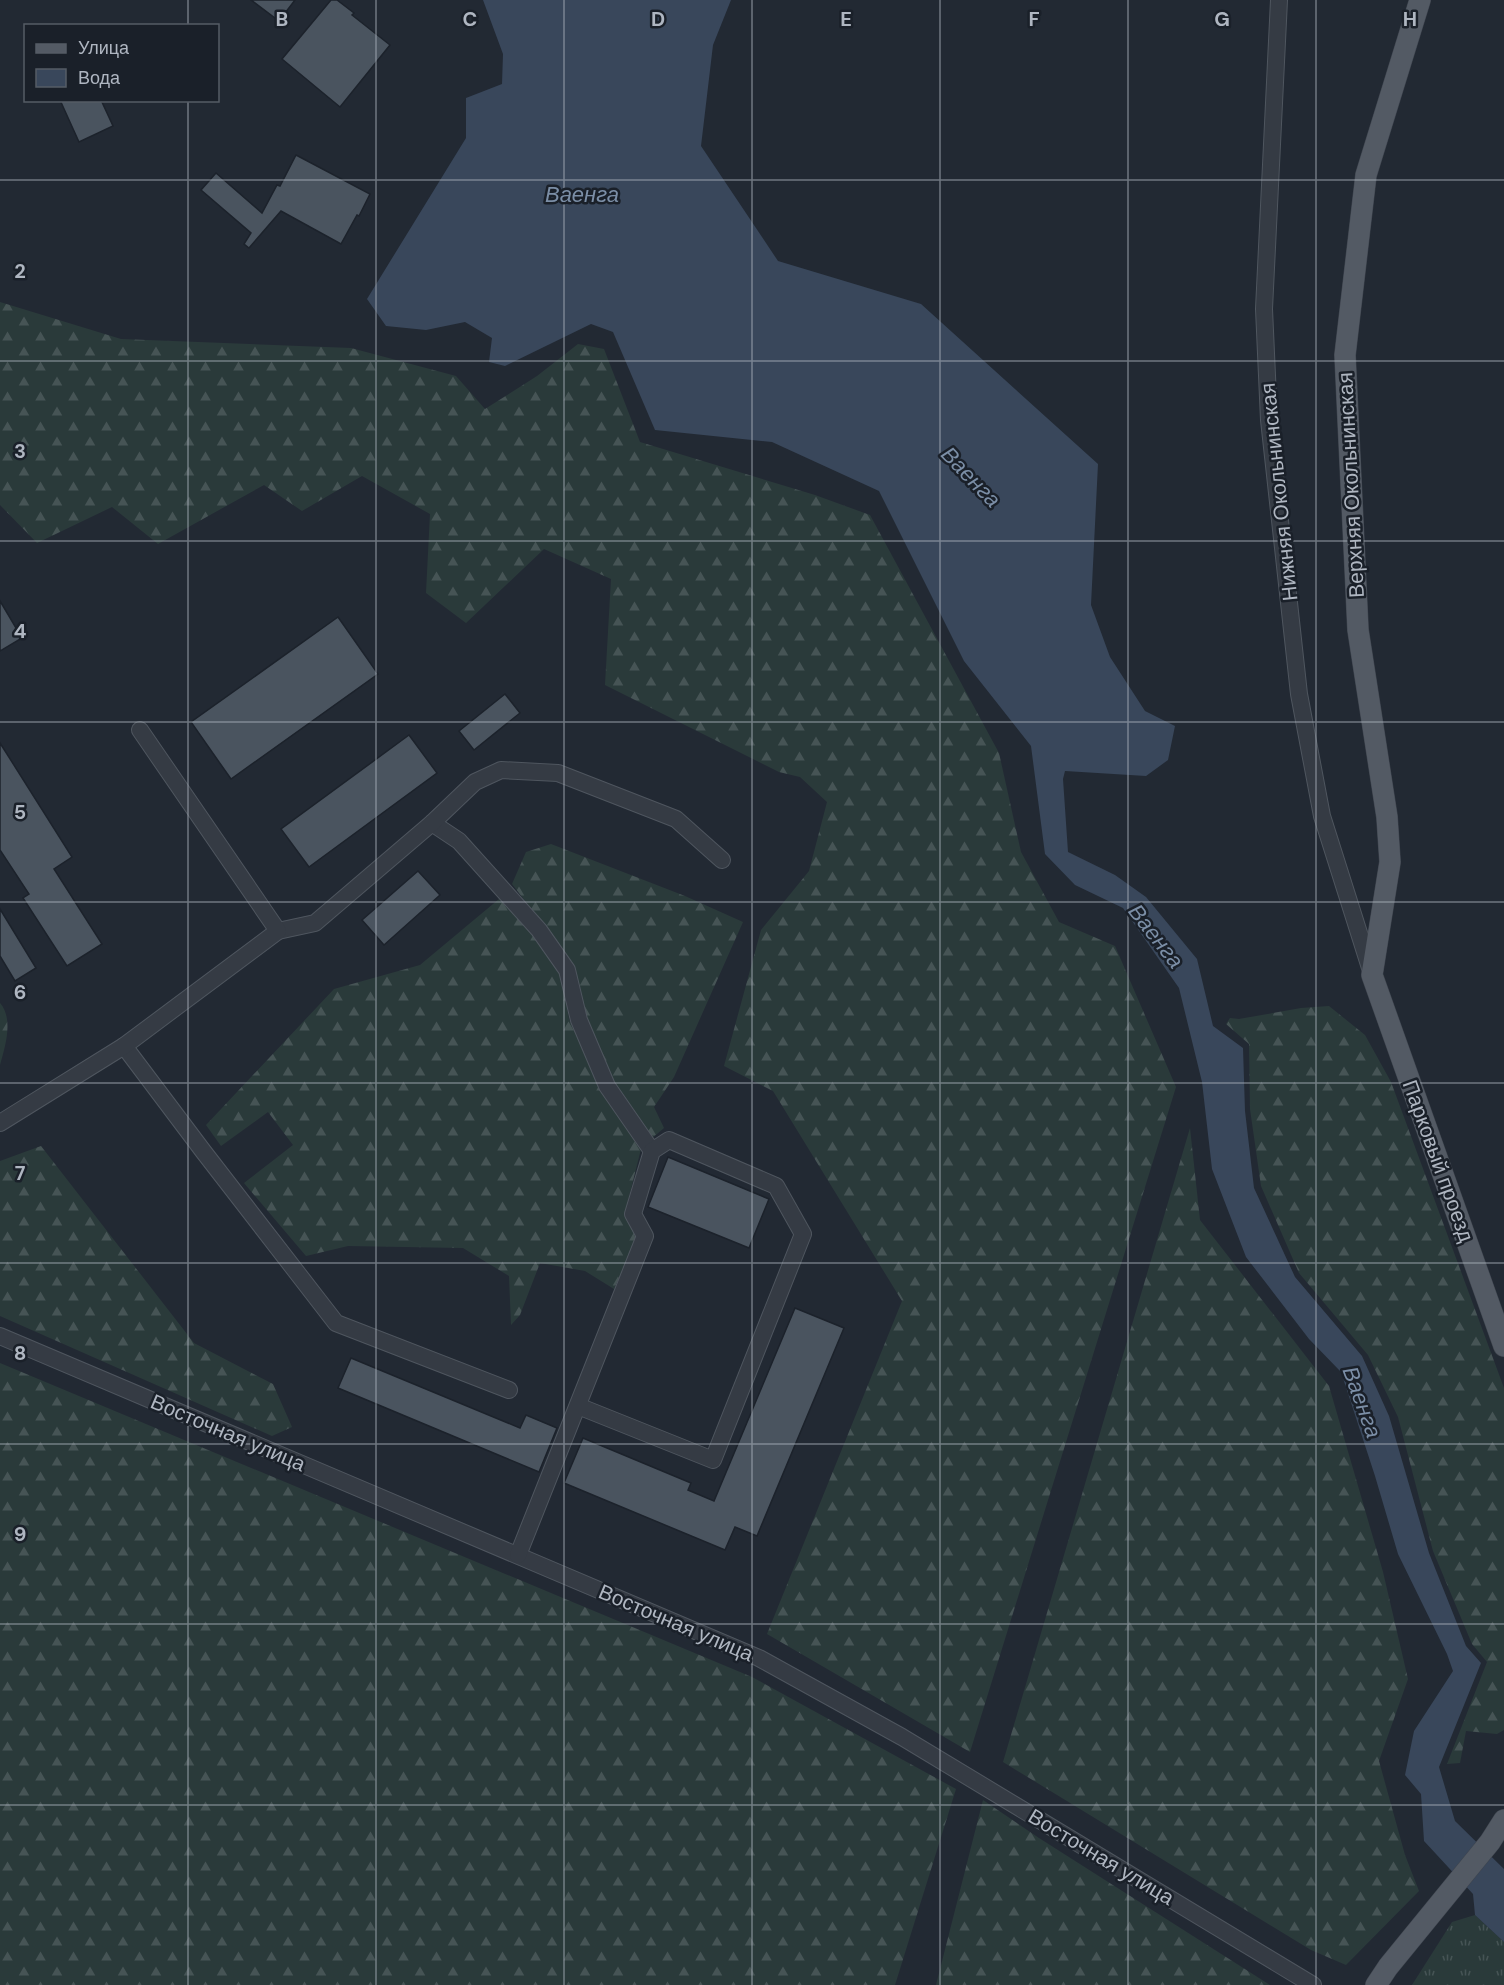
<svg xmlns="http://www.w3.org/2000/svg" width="1504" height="1985" viewBox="0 0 1504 1985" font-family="'DM Sans',sans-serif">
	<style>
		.grass { fill: url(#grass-tufts) }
		.forest { fill: url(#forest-firs) }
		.water { fill: #39475b }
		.building { fill: #4a545f; stroke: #1c222b; stroke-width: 1.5 }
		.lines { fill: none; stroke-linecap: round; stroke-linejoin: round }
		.minor-casing { stroke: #4f565f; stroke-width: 18 }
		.major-casing { stroke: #3e444e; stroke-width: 22 }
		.minor { stroke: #353b44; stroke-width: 16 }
		.major { stroke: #535a64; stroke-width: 21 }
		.grid { fill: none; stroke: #afb6c1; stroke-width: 1.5; stroke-opacity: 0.55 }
		.labels { text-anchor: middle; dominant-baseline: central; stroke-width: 5; stroke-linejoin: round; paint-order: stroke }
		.street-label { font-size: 21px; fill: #afb6c1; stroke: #1a2029 }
		.water-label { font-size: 22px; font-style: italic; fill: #7b8ea6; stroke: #1a2029 }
		.grid-label { font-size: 20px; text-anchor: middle; font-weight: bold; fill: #afb6c1; stroke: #1a2029; stroke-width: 5; stroke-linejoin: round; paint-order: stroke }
	</style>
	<defs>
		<pattern id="grass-tufts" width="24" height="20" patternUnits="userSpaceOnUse" patternTransform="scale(1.5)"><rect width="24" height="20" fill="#2a3a3a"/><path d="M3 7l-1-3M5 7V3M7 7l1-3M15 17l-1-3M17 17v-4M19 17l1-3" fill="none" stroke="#465455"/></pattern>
		<pattern id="forest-firs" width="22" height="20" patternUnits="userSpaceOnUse" patternTransform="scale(1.5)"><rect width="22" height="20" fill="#2a3a3a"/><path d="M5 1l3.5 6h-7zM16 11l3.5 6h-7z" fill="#465455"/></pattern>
	</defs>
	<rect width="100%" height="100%" fill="#222933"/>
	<!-- grass -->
	<polygon class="grass" points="1475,1915 1504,1942 1504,1985 1412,1985 1452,1922"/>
	<!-- forest -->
	<g class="forest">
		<polygon points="0,302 121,339 351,348 456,376 485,409 537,376 578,344 604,349 640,442 815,495 870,515 999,753 1021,852 1059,922 1115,946 1176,1087 970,1752 767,1634 902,1301 773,1091 724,1066 761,930 809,871 827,802 800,777 779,772 605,685 611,579 544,549 466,623 426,593 430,514 362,476 302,511 264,485 158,544 112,507 37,543 0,505"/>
		<polygon points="551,844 685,896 743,922 674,1077 654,1107 664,1128 651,1139 615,1086 546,928 512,884 526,852"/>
		<polygon points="499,899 526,926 561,972 569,1019 604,1091 641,1149 627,1205 636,1241 614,1289 585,1271 540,1263 520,1315 511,1325 509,1276 463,1248 348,1246 306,1256 244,1183 293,1145 268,1112 221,1146 206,1125 334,989 420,965"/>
		<path d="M0,1003C14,1019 5,1047 0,1065Z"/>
		<polygon points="1329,1006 1365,1035 1391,1082 1504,1388 1504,1730 1497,1734 1466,1731 1460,1763 1447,1764 1487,1662 1472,1644 1433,1551 1398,1417 1368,1355 1299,1273 1261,1186 1250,1109 1249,1044 1226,1024 1230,1018 1239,1019 1301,1008"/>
		<polygon points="1190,1128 1200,1220 1329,1386 1383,1572 1408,1679 1379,1761 1405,1855 1419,1891 1346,1965 1311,1950 1003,1762"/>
		<polygon points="41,1146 194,1343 273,1384 292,1427 272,1436 0,1316 0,1161"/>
		<polygon points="0,1363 752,1677 956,1789 895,1985 0,1985"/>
		<polygon points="983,1800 1039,1838 1270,1985 936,1985"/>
	</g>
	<!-- water -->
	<polygon class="water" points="483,0 731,0 713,45 701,146 778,261 921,304 1098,464 1091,605 1110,657 1145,711 1175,726 1168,760 1146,776 1065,771 1063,779 1068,852 1115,875 1146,897 1197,959 1213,1026 1243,1048 1245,1111 1254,1188 1295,1277 1362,1356 1389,1416 1429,1553 1466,1646 1481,1663 1439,1767 1455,1821 1504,1869 1504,1942 1475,1915 1473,1894 1424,1841 1421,1794 1405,1775 1414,1731 1453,1671 1447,1654 1398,1554 1375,1476 1341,1372 1309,1339 1246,1257 1212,1169 1202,1082 1179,988 1123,908 1075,885 1045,854 1031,746 964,661 879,491 772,442 655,430 613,332 591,324 505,366 489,362 492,338 465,322 426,330 386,326 367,299 466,138 466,98 502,84 503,54"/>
	<!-- building -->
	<g class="building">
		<polygon points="251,0 295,0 279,21"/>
		<polygon points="331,0 337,0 354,13 352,15 390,45 340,107 282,59"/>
		<polygon points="60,100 101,100 113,126 79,142"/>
		<polygon points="296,155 370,194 359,216 357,215 341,244 281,211 249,248 244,244 251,233 201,190 216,173 262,213 277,185 280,186"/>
		<polygon points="0,601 22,638 0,651"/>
		<polygon points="338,617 378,674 231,779 191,722"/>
		<polygon points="505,694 520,713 474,750 459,731"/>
		<polygon points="409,735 437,773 309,867 281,829"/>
		<polygon points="0,743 72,857 54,869 102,944 67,966 23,898 29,894 0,850"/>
		<polygon points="418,871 440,895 384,945 362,920"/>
		<polygon points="0,909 36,968 15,981 0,956"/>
		<polygon points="668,1157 769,1199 749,1248 648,1207"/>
		<polygon points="795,1308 844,1328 757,1536 735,1527 725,1550 564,1483 583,1438 691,1483 688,1490 714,1501"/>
		<polygon points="351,1358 520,1428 526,1415 557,1428 539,1472 338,1388"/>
	</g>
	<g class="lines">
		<defs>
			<g id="minor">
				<polyline points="1279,0 1264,309 1269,420 1299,694 1322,816 1371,971"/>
				<polyline points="432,823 459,841 539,930 567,970 579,1020 607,1086 652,1151"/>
				<polyline points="278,931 315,923 432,823 475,782 501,770 558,773 676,819 722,860"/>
				<polyline points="124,1046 203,1151 336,1323 509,1390"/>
				<polyline points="0,1123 124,1046 278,931 140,730"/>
				<polyline points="0,1336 759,1658 902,1737 1313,1985"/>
				<polyline points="518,1555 645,1236 633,1214 652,1151 669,1140 776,1186 803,1234 713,1460 578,1406"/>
			</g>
			<g id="major">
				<polyline points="1420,0 1366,175 1345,355 1358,630 1387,817 1390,862 1372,975 1504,1346"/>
				<polyline points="1376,1985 1388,1967 1490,1842 1504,1820"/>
			</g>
		</defs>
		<!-- minor casing -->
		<use href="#minor" class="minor-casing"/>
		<!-- major casing -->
		<use href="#major" class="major-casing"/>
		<!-- minor -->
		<use href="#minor" class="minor"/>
		<!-- major -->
		<use href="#major" class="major"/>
	</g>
	<!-- grid -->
	<path class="grid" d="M188,0V26M376,0V1985M564,0V1985M752,0V1985M940,0V1985M1128,0V1985M1316,0V1985M188,100V1985M0,180H1504M0,361H1504M0,541H1504M0,722H1504M0,902H1504M0,1083H1504M0,1263H1504M0,1444H1504M0,1624H1504M0,1805H1504"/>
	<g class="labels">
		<!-- street labels -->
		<g class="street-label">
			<text transform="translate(1351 485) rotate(-93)">Верхняя Окольнинская</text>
			<text transform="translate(1279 492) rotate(-96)">Нижняя Окольнинская</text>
			<text transform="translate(1438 1161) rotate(70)">Парковый проезд</text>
			<text transform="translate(228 1433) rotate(23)">Восточная улица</text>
			<text transform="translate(676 1623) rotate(23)">Восточная улица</text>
			<text transform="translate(1101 1857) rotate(31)">Восточная улица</text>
		</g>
		<!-- water labels -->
		<g class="water-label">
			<text x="582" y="194">Ваенга</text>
			<text transform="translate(971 477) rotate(46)">Ваенга</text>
			<text transform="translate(1156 936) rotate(52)">Ваенга</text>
			<text transform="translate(1362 1402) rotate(70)">Ваенга</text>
		</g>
	</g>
	<g class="grid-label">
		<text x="282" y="26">B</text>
		<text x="470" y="26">C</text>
		<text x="658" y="26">D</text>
		<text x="846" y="26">E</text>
		<text x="1034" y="26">F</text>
		<text x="1222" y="26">G</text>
		<text x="1410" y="26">H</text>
		<text x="20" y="278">2</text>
		<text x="20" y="458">3</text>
		<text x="20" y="638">4</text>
		<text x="20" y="819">5</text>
		<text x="20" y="999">6</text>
		<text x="20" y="1180">7</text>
		<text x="20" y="1360">8</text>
		<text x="20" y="1541">9</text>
	</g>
	<!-- legend -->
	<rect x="24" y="24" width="195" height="78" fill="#1a2029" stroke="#565c66" stroke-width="1.5"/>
	<rect x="36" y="44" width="30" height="9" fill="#535a64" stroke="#565c66" stroke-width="1.5"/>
	<text x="78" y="54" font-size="18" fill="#afb6c1">Улица</text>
	<rect x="36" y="69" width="30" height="18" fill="#39475b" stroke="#565c66" stroke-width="1.5"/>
	<text x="78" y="84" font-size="18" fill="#afb6c1">Вода</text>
</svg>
